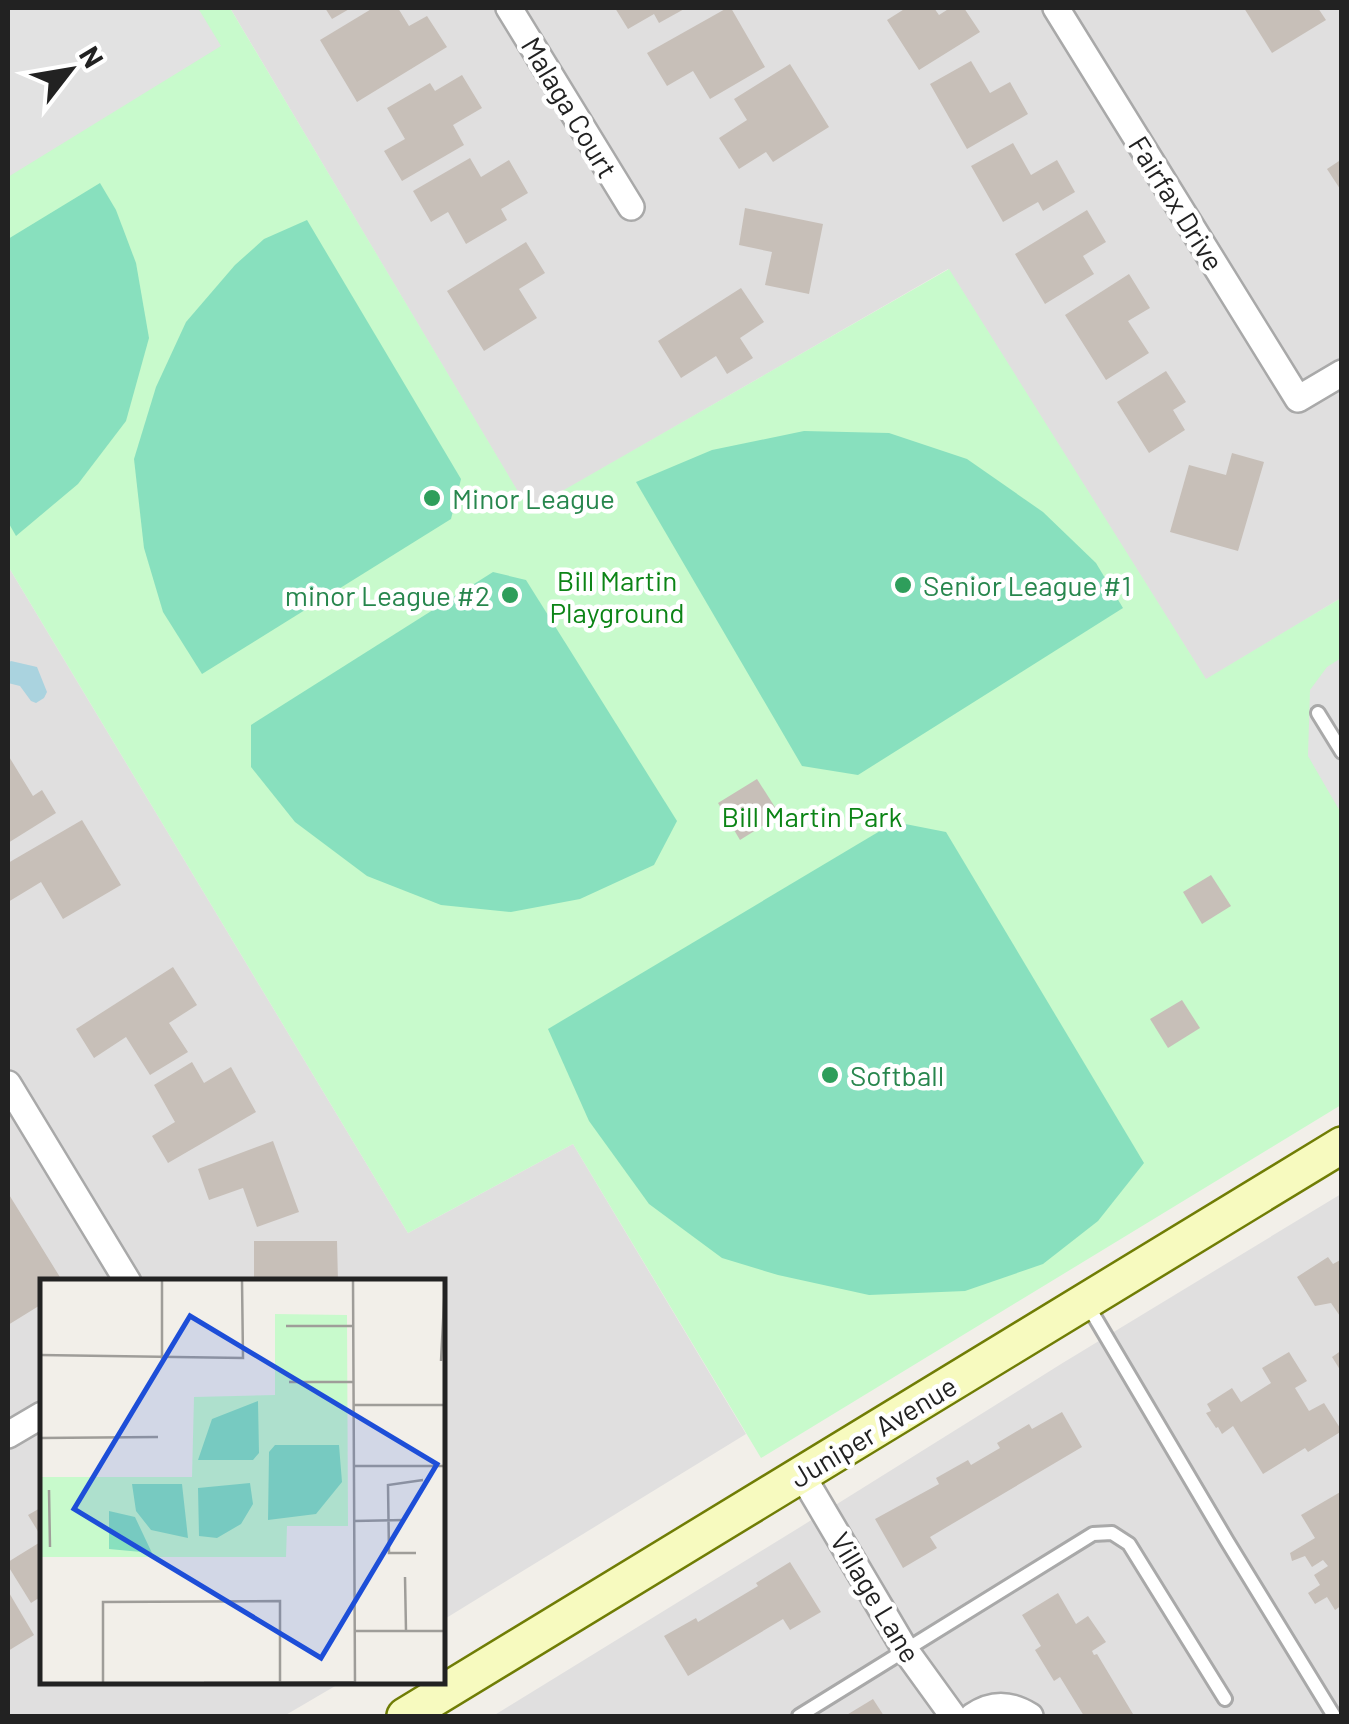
<svg xmlns="http://www.w3.org/2000/svg" width="1349" height="1724" viewBox="0 0 1349 1724" font-family="Barlow,sans-serif">
	<style>
		.residential { fill: #e0dfdf }
		.park { fill: #c8facc }
		.pitch { fill: #88e0be }
		.parking { fill: #e2e2e2 }
		.water { fill: #aad3df }
		.building { fill: #c7bfb8 }
		.lines { fill: none; stroke-linecap: round; stroke-linejoin: round }
		.lane-casing { stroke: #a9a9a9; stroke-width: 18 }
		.street-casing { stroke: #a9a9a9; stroke-width: 30 }
		.secondary-casing { stroke: #707d05; stroke-width: 40 }
		.lane { stroke: #fff; stroke-width: 12 }
		.street { stroke: #fff; stroke-width: 25 }
		.secondary { stroke: #f7fabf; stroke-width: 35 }
		.leisure-dot { fill: #2e9e5b; stroke: #fff; stroke-width: 4 }
		.labels { text-anchor: middle; dominant-baseline: central; stroke-width: 9; stroke-linejoin: round; paint-order: stroke }
		.street-label { font-size: 28px; fill: #222; stroke: #fff }
		.leisure-label { font-size: 28px; fill: #27864d; stroke: #fff; text-anchor: start }
		.park-label { font-size: 28px; fill: #0c8416; stroke: #fff }
		.inset-road { fill: none; stroke: #9f9d99; stroke-width: 2.5 }
		.view { fill: #1d4ed8; fill-opacity: 0.15; stroke: #1d4ed8; stroke-width: 5 }
		.inset-edge { fill: none; stroke: #222; stroke-width: 5 }
	</style>
	<rect width="100%" height="100%" fill="#f2efe9"/>
	<!-- residential -->
	<g class="residential">
		<polygon points="230,8 1341,8 1341,598 1206,680 948,269 529,511"/>
		<polygon points="8,566 408,1233 573,1144 746,1434 443,1620 442,1282 42,1282 42,1682 342,1682 284,1716 8,1716"/>
		<polygon points="1341,1194 1341,1716 493,1716 797,1529 1061,1364"/>
	</g>
	<!-- park -->
	<polygon class="park" points="8,8 230,8 529,510 949,269 1206,679 1341,598 1341,1105 761,1458 573,1144 408,1233 8,566"/>
	<!-- pitch -->
	<g class="pitch">
		<polygon points="100,183 116,210 136,263 149,338 126,421 78,484 16,536 8,522 8,239"/>
		<polygon points="307,220 461,479 451,519 202,674 163,612 144,548 134,459 156,387 186,322 235,265 264,239"/>
		<polygon points="804,431 889,433 967,459 1043,512 1096,563 1123,608 858,775 802,766 636,482 712,450"/>
		<polygon points="493,572 526,580 677,821 654,865 580,899 511,912 441,905 367,876 295,822 251,767 251,725"/>
		<polygon points="895,822 946,832 1144,1163 1098,1221 1043,1264 965,1291 869,1295 778,1275 722,1258 649,1204 589,1121 548,1029"/>
	</g>
	<!-- parking -->
	<g class="parking">
		<polygon points="8,8 198,8 221,46 8,177"/>
		<polygon points="1341,658 1341,813 1308,756 1310,690 1327,667"/>
	</g>
	<!-- water -->
	<polygon class="water" points="11,661 37,667 47,692 44,698 36,703 31,701 20,686 8,683 8,663"/>
	<!-- building -->
	<g class="building">
		<polygon points="325,8 351,8 332,19"/>
		<polygon points="373,8 398,8 409,26 427,16 447,47 357,102 320,40"/>
		<polygon points="615,8 686,8 659,23 654,14 628,29"/>
		<polygon points="727,8 731,8 765,67 710,99 693,71 667,86 647,53"/>
		<polygon points="906,8 934,8 939,15 950,8 964,8 980,32 919,70 887,20"/>
		<polygon points="1244,8 1318,8 1326,20 1272,53"/>
		<polygon points="971,61 990,93 1010,82 1028,114 967,149 930,84"/>
		<polygon points="790,64 829,127 773,162 766,152 739,169 719,138 747,120 734,99"/>
		<polygon points="462,75 482,108 453,125 464,145 402,181 384,151 405,139 387,108 430,83 435,91"/>
		<polygon points="1013,143 1031,175 1057,160 1075,192 1043,211 1038,202 1003,222 971,166"/>
		<polygon points="470,158 481,177 509,160 528,193 501,209 507,220 466,244 448,212 431,222 413,191"/>
		<polygon points="1342,159 1342,192 1327,169"/>
		<polygon points="745,208 823,224 809,294 765,285 772,252 739,245"/>
		<polygon points="1087,210 1106,242 1083,256 1094,274 1045,304 1015,254"/>
		<polygon points="526,242 545,273 519,289 537,318 484,351 447,291"/>
		<polygon points="1129,274 1150,308 1128,321 1149,353 1106,380 1065,315"/>
		<polygon points="741,288 764,322 740,338 753,358 727,374 716,356 681,378 658,341"/>
		<polygon points="1166,371 1186,402 1173,410 1185,430 1149,453 1117,402"/>
		<polygon points="1232,453 1264,462 1238,551 1170,532 1189,465 1226,475"/>
		<polygon points="8,755 33,796 42,790 56,813 8,843"/>
		<polygon points="757,779 780,815 740,840 718,803"/>
		<polygon points="82,820 121,885 63,919 41,882 8,902 8,863"/>
		<polygon points="1211,875 1231,906 1202,924 1183,892"/>
		<polygon points="173,967 197,1005 169,1023 188,1052 150,1075 126,1037 94,1058 76,1029"/>
		<polygon points="1182,1000 1200,1028 1168,1048 1150,1019"/>
		<polygon points="192,1062 204,1083 231,1067 256,1112 168,1163 152,1136 175,1122 154,1085"/>
		<polygon points="273,1141 299,1212 257,1227 243,1188 209,1200 198,1169"/>
		<polygon points="8,1193 63,1282 42,1282 42,1304 8,1325 8,1258 10,1257 8,1253"/>
		<polygon points="254,1241 337,1241 338,1282 294,1282 294,1277 254,1277"/>
		<polygon points="1328,1257 1333,1264 1342,1259 1342,1319 1331,1303 1315,1306 1297,1277"/>
		<polygon points="1342,1350 1342,1373 1332,1357"/>
		<polygon points="1289,1352 1307,1381 1295,1388 1309,1411 1324,1403 1342,1431 1308,1452 1305,1448 1263,1474 1233,1426 1222,1434 1218,1427 1216,1428 1206,1413 1211,1411 1207,1404 1232,1388 1241,1402 1271,1383 1262,1368"/>
		<polygon points="1062,1412 1082,1447 930,1537 937,1548 903,1568 875,1519 939,1484 936,1478 968,1460 971,1465 1000,1448 997,1443 1029,1424 1032,1429"/>
		<polygon points="1342,1491 1342,1605 1335,1610 1327,1597 1315,1604 1308,1593 1320,1585 1314,1575 1328,1566 1323,1560 1312,1567 1305,1556 1292,1561 1290,1553 1315,1538 1301,1515"/>
		<polygon points="42,1507 42,1538 28,1515"/>
		<polygon points="42,1541 42,1596 31,1603 8,1566 8,1562"/>
		<polygon points="790,1562 821,1612 790,1630 783,1619 688,1676 664,1636 696,1618 698,1622 758,1586 756,1583"/>
		<polygon points="8,1591 34,1635 8,1651"/>
		<polygon points="1058,1593 1076,1624 1088,1616 1106,1642 1092,1651 1094,1655 1097,1654 1133,1714 1129,1716 1084,1716 1060,1677 1054,1681 1035,1650 1041,1646 1022,1615"/>
		<polygon points="873,1699 884,1716 845,1716"/>
	</g>
	<g class="lines">
		<defs>
			<g id="lane">
				<polyline points="1318,713 1342,752"/>
				<polyline points="1087,1304 1227,1541 1334,1716"/>
				<polyline points="799,1716 1093,1534 1112,1533 1129,1544 1225,1699"/>
			</g>
			<g id="street">
				<polyline points="509,8 631,207"/>
				<polyline points="1056,8 1298,399 1342,373"/>
				<polyline points="8,1084 128,1282"/>
				<polyline points="8,1435 42,1415"/>
				<polyline points="802,1475 906,1651 953,1716"/>
				<path d="M973,1716C992,1703 1011,1704 1030,1716"/>
			</g>
			<polyline id="secondary" points="405,1716 1342,1145"/>
		</defs>
		<!-- lane casing -->
		<use href="#lane" class="lane-casing"/>
		<!-- street casing -->
		<use href="#street" class="street-casing"/>
		<!-- secondary casing -->
		<use href="#secondary" class="secondary-casing"/>
		<!-- lane -->
		<use href="#lane" class="lane"/>
		<!-- street -->
		<use href="#street" class="street"/>
		<!-- secondary -->
		<use href="#secondary" class="secondary"/>
	</g>
	<!-- markers -->
	<g class="leisure-dot">
		<circle cx="432" cy="498" r="10"/>
		<circle cx="903" cy="585" r="10"/>
		<circle cx="510" cy="595" r="10"/>
		<circle cx="830" cy="1075" r="10"/>
	</g>
	<g class="labels">
		<!-- street labels -->
		<g class="street-label">
			<text transform="translate(570 107) rotate(59)">Malaga Court</text>
			<text transform="translate(1177 203) rotate(58)">Fairfax Drive</text>
			<text transform="translate(873 1431) rotate(-31)">Juniper Avenue</text>
			<text transform="translate(876 1597) rotate(59)">Village Lane</text>
		</g>
		<!-- leisure labels -->
		<g class="leisure-label">
			<text x="452" y="498">Minor League</text>
			<text x="923" y="585">Senior League #1</text>
			<text x="490" y="595" text-anchor="end">minor League #2</text>
			<text x="850" y="1075">Softball</text>
		</g>
		<!-- park labels -->
		<g class="park-label">
			<text x="617" y="580">Bill Martin<tspan x="617" dy="32">Playground</tspan></text>
			<text x="812" y="816">Bill Martin Park</text>
		</g>
	</g>
	<!-- overview -->
	<g transform="translate(40 1279)">
		<rect width="405" height="405" fill="#f2efe9"/>
		<path d="M235,35L307,36L308,247H247L246,278H0V198H152L154,118L235,116Z" fill="#c8facc"/>
		<path d="M218,122L219,174L213,181H158L172,140ZM235,166H299L302,203L276,235L228,241L229,173ZM210,204L213,225L201,245L177,259L159,257L158,209ZM92,205H142L148,259L111,251L96,232ZM69,232L95,238L112,274L69,270Z" fill="#88e0be"/>
		<path class="inset-road" d="M313,1L315,404M246,47H313M0,76L203,79L202,1M122,80V1M401,82L405,4M249,103H313M313,126H405M0,159L118,158M314,187H405M9,211L10,268M314,242L365,241M376,274H349L348,206L383,201M365,298L366,352M315,352H405M63,404V323L240,322V404M164,404L315,403"/>
		<path class="view" d="M150,37L397,185L281,379L34,230Z"/>
		<rect width="405" height="405" class="inset-edge"/>
	</g>
	<!-- border -->
	<rect width="1349" height="1724" fill="none" stroke="#222222" stroke-width="20"/>
	<!-- north arrow -->
	<g transform="translate(70 70) rotate(59)" stroke="#ffffff" stroke-width="8" paint-order="stroke">
	<path d="M0-8L18 38L0 25L-18 38Z" fill="#222222"/>
	<text y="-15" font-size="28" font-weight="bold" text-anchor="middle" fill="#222222">N</text>
	</g>
</svg>
